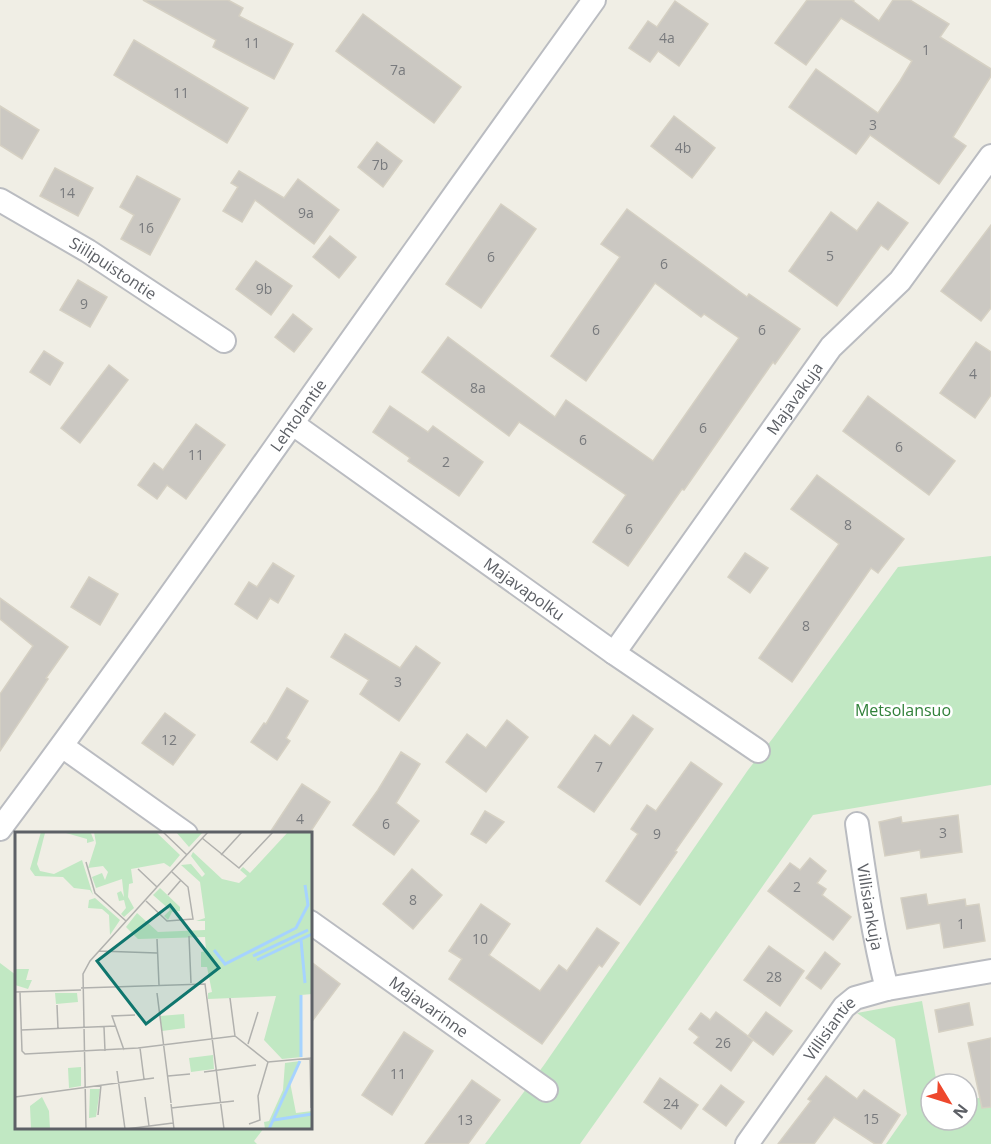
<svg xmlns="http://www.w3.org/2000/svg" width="991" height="1144" viewBox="0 0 991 1144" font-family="'Open Sans',sans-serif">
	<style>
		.green { fill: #c1e8c3 }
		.building { fill: #cbc8c2; stroke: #d5d0c3; stroke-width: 1.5 }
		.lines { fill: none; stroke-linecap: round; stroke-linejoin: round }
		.minor-casing { stroke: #babcc1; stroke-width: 26 }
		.minor { stroke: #fff; stroke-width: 22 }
		.labels { text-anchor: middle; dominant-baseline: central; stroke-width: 5; stroke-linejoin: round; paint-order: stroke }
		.number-label { font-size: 14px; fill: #787a7d }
		.street-label { font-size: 16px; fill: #5d6066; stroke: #fff }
		.park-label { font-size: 16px; fill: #31813a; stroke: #fff }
		.inset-river { fill: none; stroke: #a6d3ff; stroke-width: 3 }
		.inset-road { fill: none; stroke: #b1b1ae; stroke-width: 1.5 }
		.view { fill: #0f766e; fill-opacity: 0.15; stroke: #0f766e; stroke-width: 3 }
		.inset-edge { fill: none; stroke: #5d6066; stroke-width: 3 }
	</style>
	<rect width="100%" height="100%" fill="#f0eee5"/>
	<!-- green -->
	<g class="green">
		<polygon points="991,556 991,785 813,815 580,1144 485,1144 544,1065 748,770 773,738 898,567"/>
		<polygon points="0,963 16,975 16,1128 264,1128 254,1141 257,1144 0,1144"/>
		<polygon points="922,1001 937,1084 931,1084 931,1120 967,1120 967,1100 991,1096 991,1144 886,1144 907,1114 895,1039 857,1013"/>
	</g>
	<!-- building -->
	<g class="building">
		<polygon points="143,0 228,0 243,8 239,16 293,44 274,79 213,47 216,40"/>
		<polygon points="807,0 854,0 853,1 879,21 893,0 910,0 949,24 940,37 991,69 991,76 953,137 966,146 939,184 870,135 856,154 789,107 816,69 878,113 900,81 912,61 841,18 806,65 775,43"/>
		<polygon points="675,1 708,24 679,66 658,51 650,62 629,48 648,21 657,27"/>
		<polygon points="363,14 461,87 434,123 336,51"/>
		<polygon points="134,40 248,108 227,143 114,75"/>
		<polygon points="0,106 39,130 22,159 0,145"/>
		<polygon points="674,116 715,148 692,178 651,146"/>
		<polygon points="377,142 402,161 383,187 358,167"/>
		<polygon points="55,168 93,188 78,216 40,196"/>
		<polygon points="239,171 284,198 298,179 339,210 314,244 255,200 242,222 223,211 238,187 231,183"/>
		<polygon points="137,176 180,199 150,255 121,239 134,215 120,207"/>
		<polygon points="878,202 908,223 888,250 881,245 837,306 789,271 831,212 857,231"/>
		<polygon points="501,204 536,229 481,308 446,284"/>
		<polygon points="627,209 747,297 749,294 800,329 775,364 773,362 684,490 682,489 628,566 593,542 626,495 519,422 509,436 422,372 448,337 555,417 566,400 653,461 739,338 704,314 701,317 655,283 586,381 551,356 620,257 601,244"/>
		<polygon points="991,225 991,308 981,321 941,291"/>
		<polygon points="330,236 356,257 339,278 313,257"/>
		<polygon points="256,261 292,286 271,315 236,289"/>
		<polygon points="78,280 107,297 90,327 60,310"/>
		<polygon points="293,314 312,329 294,352 275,337"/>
		<polygon points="976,342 991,352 991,395 975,418 940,393"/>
		<polygon points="44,351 63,363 50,385 30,372"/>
		<polygon points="109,365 128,380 80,443 61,428"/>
		<polygon points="868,396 955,461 929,495 843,431"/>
		<polygon points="390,406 428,432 433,426 483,462 459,496 408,461 410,458 373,432"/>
		<polygon points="196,424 225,445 186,499 167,485 157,499 138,485 154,463 163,470"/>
		<polygon points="817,475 904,539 878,573 871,568 792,682 759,658 839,544 791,509"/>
		<polygon points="745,553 768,568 750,593 728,577"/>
		<polygon points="273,563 294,576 278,603 270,598 257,619 235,604 249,582 257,587"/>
		<polygon points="89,577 118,594 100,625 71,607"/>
		<polygon points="0,598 68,647 46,678 48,679 0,751 0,694 33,646 0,619"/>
		<polygon points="345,634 400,668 416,646 440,663 399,721 360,694 369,680 331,657"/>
		<polygon points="287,688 308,701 286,738 290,741 277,760 251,742 264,723 266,724"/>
		<polygon points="165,713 195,735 173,765 142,743"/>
		<polygon points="633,715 653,729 594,812 558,787 595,735 610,746"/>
		<polygon points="507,720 528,737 486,792 446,762 467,734 486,748"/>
		<polygon points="401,752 420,764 396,803 419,821 394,855 353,825 378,790"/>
		<polygon points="691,762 722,784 675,851 677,852 640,905 606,881 638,834 631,829 647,805 656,811"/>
		<polygon points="302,784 330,802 309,834 269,834"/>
		<polygon points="485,811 504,822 486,843 471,834"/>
		<polygon points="958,815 962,852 921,858 920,850 885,856 879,822 901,817 902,823"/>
		<polygon points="810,858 826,871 817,883 826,889 822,895 851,917 833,940 768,891 790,863 800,870"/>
		<polygon points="412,869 442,895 413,929 383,904"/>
		<polygon points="926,894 928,905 965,899 966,906 979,904 985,941 944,948 940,923 907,929 901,898"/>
		<polygon points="481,904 510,924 489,955 540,991 559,965 567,971 597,928 619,943 602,967 599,965 542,1044 449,979 462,959 449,951"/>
		<polygon points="769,946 804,971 780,1006 744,980"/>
		<polygon points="825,952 840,964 821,989 806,978"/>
		<polygon points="310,961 340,984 310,1024"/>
		<polygon points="969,1003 973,1025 939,1032 935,1010"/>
		<polygon points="716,1012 753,1040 731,1071 694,1043 699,1037 689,1029 701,1013 710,1020"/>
		<polygon points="766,1012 792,1031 773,1055 748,1036"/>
		<polygon points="404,1032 433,1051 392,1115 362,1095"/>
		<polygon points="991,1038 991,1107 982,1108 968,1043"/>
		<polygon points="826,1076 857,1099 864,1090 900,1115 881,1144 875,1144 834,1117 814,1144 778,1144 811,1101 808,1099"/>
		<polygon points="660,1078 698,1105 681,1129 644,1102"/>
		<polygon points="472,1080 500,1100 468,1144 425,1144"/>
		<polygon points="721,1085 744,1102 726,1126 703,1109"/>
	</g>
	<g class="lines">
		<defs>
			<g id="minor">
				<path id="s1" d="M0,200L88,251L224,341"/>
				<path id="s2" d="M293,424L614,653L758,751"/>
				<path id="s3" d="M614,653L831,347L900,281L991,156"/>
				<polyline points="62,746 186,834"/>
				<path id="s4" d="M857,824C865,879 873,935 887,989"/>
				<path id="s5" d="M0,829C144,636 281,438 421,242C478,161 536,81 594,0"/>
				<path id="s6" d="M310,922L546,1090"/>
				<path id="s7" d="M747,1144L844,1007L855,998L887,989L991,971"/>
			</g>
		</defs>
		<!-- minor casing -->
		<use href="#minor" class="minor-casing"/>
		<!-- minor -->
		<use href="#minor" class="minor"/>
	</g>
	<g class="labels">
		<!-- number labels -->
		<g class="number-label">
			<text x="667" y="37">4a</text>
			<text x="252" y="42">11</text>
			<text x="926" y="49">1</text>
			<text x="398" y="69">7a</text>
			<text x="181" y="92">11</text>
			<text x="873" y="124">3</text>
			<text x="683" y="147">4b</text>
			<text x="380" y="164">7b</text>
			<text x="67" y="192">14</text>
			<text x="306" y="212">9a</text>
			<text x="146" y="227">16</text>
			<text x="830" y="255">5</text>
			<text x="491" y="256">6</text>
			<text x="664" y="263">6</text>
			<text x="264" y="288">9b</text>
			<text x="84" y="303">9</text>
			<text x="596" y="329">6</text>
			<text x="762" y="329">6</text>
			<text x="973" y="373">4</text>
			<text x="478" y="387">8a</text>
			<text x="703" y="427">6</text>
			<text x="583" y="439">6</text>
			<text x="899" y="446">6</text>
			<text x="196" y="454">11</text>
			<text x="446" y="461">2</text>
			<text x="848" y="524">8</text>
			<text x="629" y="528">6</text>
			<text x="806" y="625">8</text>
			<text x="398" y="681">3</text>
			<text x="169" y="739">12</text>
			<text x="599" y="766">7</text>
			<text x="300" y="818">4</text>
			<text x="386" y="823">6</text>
			<text x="943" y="832">3</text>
			<text x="657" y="833">9</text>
			<text x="797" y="886">2</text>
			<text x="413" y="899">8</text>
			<text x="961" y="923">1</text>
			<text x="480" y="938">10</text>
			<text x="774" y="976">28</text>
			<text x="723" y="1042">26</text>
			<text x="398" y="1073">11</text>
			<text x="671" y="1103">24</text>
			<text x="871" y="1118">15</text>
			<text x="465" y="1119">13</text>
		</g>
		<!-- street labels -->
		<g class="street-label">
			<text stroke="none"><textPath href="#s1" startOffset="132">Siilipuistontie</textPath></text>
			<text stroke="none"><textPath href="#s3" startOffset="312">Majavakuja</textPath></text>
			<text stroke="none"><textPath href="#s5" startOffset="510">Lehtolantie</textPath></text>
			<text stroke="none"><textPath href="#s2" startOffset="284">Majavapolku</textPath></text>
			<text stroke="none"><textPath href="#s4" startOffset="84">Villisiankuja</textPath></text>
			<text stroke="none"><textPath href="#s6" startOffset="146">Majavarinne</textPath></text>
			<text stroke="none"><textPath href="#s7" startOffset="142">Villisiantie</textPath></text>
		</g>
		<!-- park labels -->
		<g class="park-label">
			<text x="903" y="710">Metsolansuo</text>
		</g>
	</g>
	<!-- overview -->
	<g transform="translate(15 832)">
		<rect width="297" height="297" fill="#f0eee5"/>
		<path d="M26,0L76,1L79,9L72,11V7L51,1H30L22,32L25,39L39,42L67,28L78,63L75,58L59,56L48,45L20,44L15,37ZM79,0H141L165,23L155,35L149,31L116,37L118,51L114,52L113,65L119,76L109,85L106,82L111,76L109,68L104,69L102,61L106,59L109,65L107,47L81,56L77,45L87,41L90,48L93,40L88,34L73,36L81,11ZM161,0H188L174,15ZM273,0H297V162L286,163L287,225L267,227L249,208L261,164L193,167V161L197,160L192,135H186V120L191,119L190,105L123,107L111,95L122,81L143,100L190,98V89H181L190,86L185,50L166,33L176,32L187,45L190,42L176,24L178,20L207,47L224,51L232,44L225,38L228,35L235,41ZM145,56L165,75V79L157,80L153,88L149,84L155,78L138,63ZM80,66L105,88L95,103L94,83L87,77L73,76L74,68ZM0,137H14L11,148H17L13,157L0,153ZM40,161H62L63,170L41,172ZM169,182L170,196L147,199L145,184ZM198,223L199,237L176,240L174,226ZM285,229L275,250L281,281L297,279V297H250L249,290L254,289L268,258L270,231ZM66,235V254L54,256L53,236ZM75,257H85L81,285L74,286ZM27,265L34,279L35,297H16L15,274Z" fill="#c1e8c3"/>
		<path class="inset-river" d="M286,108L290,151M199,118L210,132L281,96L293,73L290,53M238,124L293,98M242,128L297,102M286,163V225M259,288L297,282M254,297L285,229"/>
		<path class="inset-road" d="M148,0L172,23M187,6L224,36L258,0M206,23L227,0M71,30L80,61L111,89M123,37L142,55M141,56L193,0M153,63L166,48M131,69L152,89L178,87L173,55L157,40M174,104L176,151M142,107L144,153M84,119L142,121M66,156L190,152L209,297M0,160L66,158M5,160L7,219L10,222L123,216L220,204L253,230L297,226M142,161L156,271M215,166L220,204M42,173L43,197M89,195L90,219M6,198L101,194M233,212L243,180M125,216L129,247M109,218L97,184L120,183M295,226L296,276M102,239L110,297M189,240L241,233M153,244L175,242M0,265L139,246M130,265L134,294M156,272L159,297M156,276L219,269M83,283L86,253M234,292L245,288L243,264L253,230M71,297L68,142L75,129L142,55M111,297L158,291"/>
		<path class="view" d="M155,73L204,136L131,192L82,129Z"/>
		<rect width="297" height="297" class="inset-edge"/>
	</g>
	<!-- north arrow -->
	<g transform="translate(949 1102) rotate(128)"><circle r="28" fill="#ffffff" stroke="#bebfc2" stroke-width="1.5"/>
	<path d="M0-4.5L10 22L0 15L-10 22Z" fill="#ee482d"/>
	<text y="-9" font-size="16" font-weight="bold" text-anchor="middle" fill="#5d6066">N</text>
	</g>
</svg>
